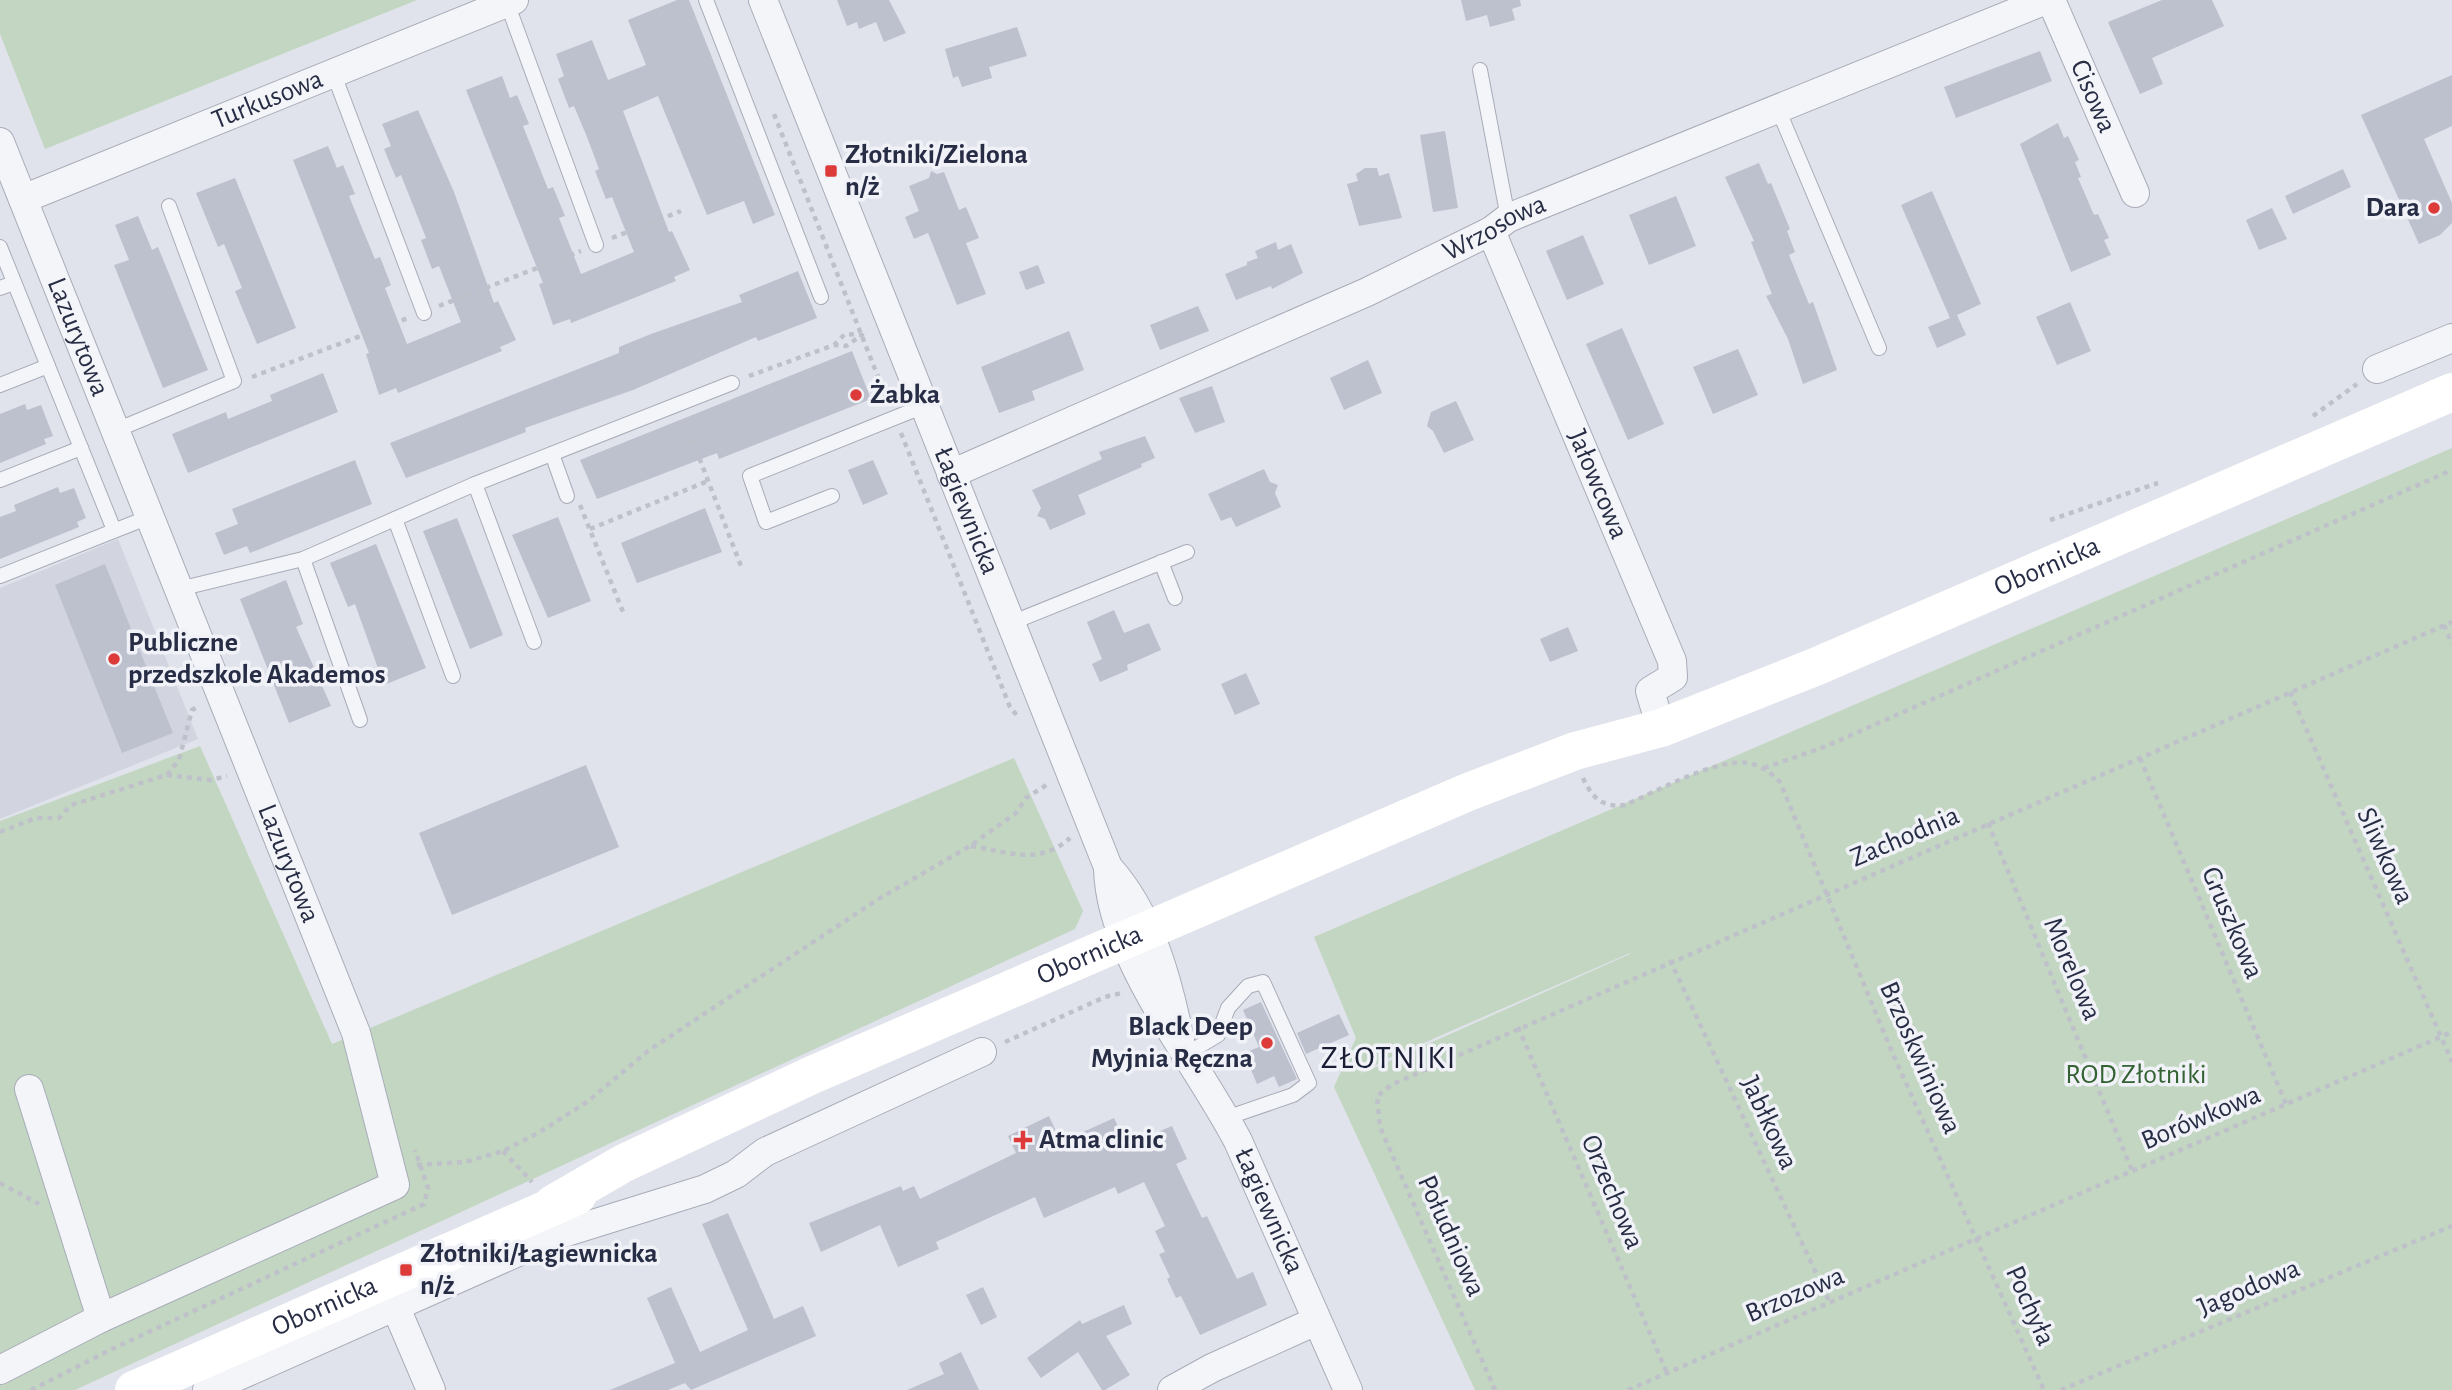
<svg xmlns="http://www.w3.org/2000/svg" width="2452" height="1390" viewBox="0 0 2452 1390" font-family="'Alegreya Sans',sans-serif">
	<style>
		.built { fill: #d2d5e0 }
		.green { fill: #c2d6c1; fill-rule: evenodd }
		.building { fill: #bdc1ce }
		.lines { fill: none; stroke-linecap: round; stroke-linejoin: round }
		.service-casing { stroke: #a8acb9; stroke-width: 16 }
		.minor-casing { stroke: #a8acb9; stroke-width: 30 }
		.path { stroke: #bfc1ca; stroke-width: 4.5; stroke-dasharray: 5 5; stroke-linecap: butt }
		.service { stroke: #f4f5f9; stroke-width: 14 }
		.minor { stroke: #f4f5f9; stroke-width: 28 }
		.secondary { stroke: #fff; stroke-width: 38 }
		.poi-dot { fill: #dd3b39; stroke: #f0f2f8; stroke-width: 2.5 }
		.labels { text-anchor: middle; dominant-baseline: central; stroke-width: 7; stroke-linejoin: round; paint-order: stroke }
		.street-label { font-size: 28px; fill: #272d44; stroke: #f0f2f8 }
		.poi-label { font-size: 28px; font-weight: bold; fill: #272d44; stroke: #f0f2f8; text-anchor: start }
		.park-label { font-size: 28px; fill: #346233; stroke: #f0f2f8 }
		.quarter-label { font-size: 32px; letter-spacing: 2px; fill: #191e35; stroke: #f0f2f8 }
	</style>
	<rect width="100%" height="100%" fill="#e0e3eb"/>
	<!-- built -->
	<polygon class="built" points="118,539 198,739 0,819 0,588"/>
	<!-- green -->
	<g class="green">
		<polygon points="0,0 417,0 45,149 0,34"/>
		<path d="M2452,448V1390H1475L1334,1087L1356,1038L1314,937ZM1630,953V954L1358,1075L1389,1058Z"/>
		<polygon points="200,746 332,1044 1014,758 1083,911 1075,929 75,1390 0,1390 0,821"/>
	</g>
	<!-- building -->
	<g class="building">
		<polygon points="677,0 689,0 775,215 753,224 744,201 707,215 658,96 623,111 669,232 672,231 690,270 674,277 676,281 624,302 571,323 570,319 553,325 539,284 543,283 466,90 502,76 510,98 517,95 529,124 523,126 548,189 553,187 565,216 559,218 581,274 634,252 612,197 606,199 595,171 599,169 587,137 574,106 569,108 558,79 564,76 556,54 592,40 608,80 646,65 628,20"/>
		<polygon points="837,0 889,0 906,33 884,42 876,22 859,29 857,22 847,26"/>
		<polygon points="1461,0 1520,0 1521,6 1512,9 1515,20 1490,27 1487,15 1466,21"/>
		<polygon points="2162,0 2212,0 2224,26 2152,58 2163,84 2140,94 2108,22"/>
		<polygon points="1017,27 1027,56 989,67 992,78 962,87 958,76 953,78 945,49"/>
		<polygon points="2040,51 2052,81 1956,118 1944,87"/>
		<polygon points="2452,75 2452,126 2424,139 2452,203 2452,223 2440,235 2419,244 2361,115"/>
		<polygon points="418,110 454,192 494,303 498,301 516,340 500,347 502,351 398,393 396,388 379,395 366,354 369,353 293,160 328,146 337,168 343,165 355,194 349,196 362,228 375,259 380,257 391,285 385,288 407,344 461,322 439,266 432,269 421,240 426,238 401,175 396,178 384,149 391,146 382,124"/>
		<polygon points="2058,123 2064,138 2068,136 2079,160 2075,162 2081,177 2078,178 2094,215 2098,214 2109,238 2104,240 2111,255 2071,272 2020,144"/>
		<polygon points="1445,131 1458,208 1433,212 1420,135"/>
		<polygon points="1759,163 1768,184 1771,183 1790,229 1787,231 1795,252 1789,255 1809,304 1813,302 1837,370 1803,384 1788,339 1766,296 1772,294 1751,242 1754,241 1725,177"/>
		<polygon points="1365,168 1377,168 1379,176 1389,173 1402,218 1359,226 1347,184 1358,181 1356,174"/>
		<polygon points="2343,169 2351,187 2293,214 2285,196"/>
		<polygon points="931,171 937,174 944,172 959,210 966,207 979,238 966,243 986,294 957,305 928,233 914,239 905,217 919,211 909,186 929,178"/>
		<polygon points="235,178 296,328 257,344 235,291 242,288 224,244 218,247 196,193"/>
		<polygon points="1932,191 1981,304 1957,315 1966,335 1937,348 1928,327 1950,318 1901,205"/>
		<polygon points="1676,196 1696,246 1649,265 1629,215"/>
		<polygon points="2272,208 2287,239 2259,250 2246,220"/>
		<polygon points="138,216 152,250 158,247 208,370 163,388 114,265 129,260 115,225"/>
		<polygon points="1583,235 1604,284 1567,300 1546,251"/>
		<polygon points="1276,242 1278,250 1291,244 1303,273 1272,289 1271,286 1236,300 1225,274 1247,265 1247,262 1258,258 1255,251"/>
		<polygon points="1038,265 1045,283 1026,290 1019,272"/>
		<polygon points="798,271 817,318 758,341 756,337 633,390 525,428 526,432 406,478 390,443 619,353 619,347 651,334 742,302 739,295"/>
		<polygon points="2070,302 2091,351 2057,365 2036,317"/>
		<polygon points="1198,306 1209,331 1160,350 1150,325"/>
		<polygon points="1622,328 1664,424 1628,440 1586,344"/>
		<polygon points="1069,331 1084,370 1032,391 1035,400 999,413 981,367"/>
		<polygon points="1738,349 1758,395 1713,414 1693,367"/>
		<polygon points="852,351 871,399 719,459 717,453 597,499 580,460"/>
		<polygon points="1368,360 1382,393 1344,410 1330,378"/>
		<polygon points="323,373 338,412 188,473 172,434 226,412 228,419 272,401 270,395"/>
		<polygon points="1212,386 1225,422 1195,433 1179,398"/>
		<polygon points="1456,401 1474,440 1444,453 1433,431 1427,426 1431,412"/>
		<polygon points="25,404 27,410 41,405 53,436 44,439 46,444 0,463 0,414"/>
		<polygon points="1145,436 1155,458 1141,464 1142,467 1078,495 1086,514 1050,530 1045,519 1037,516 1041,508 1032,490 1102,459 1099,452"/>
		<polygon points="355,460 372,504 250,553 247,546 224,555 215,533 238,524 232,509"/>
		<polygon points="873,460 888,494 863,505 848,470"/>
		<polygon points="1264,469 1270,482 1278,485 1275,493 1281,507 1236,527 1231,517 1221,521 1208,494"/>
		<polygon points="58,487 60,493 74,488 86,518 77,522 79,527 0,559 0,517 16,511 14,505"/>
		<polygon points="705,508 722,552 637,583 621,543"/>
		<polygon points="558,517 591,601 548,618 512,535"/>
		<polygon points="457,518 503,635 470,649 423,531"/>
		<polygon points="376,544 426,668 384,685 355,604 348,607 330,563"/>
		<polygon points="105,564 173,733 122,753 55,585"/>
		<polygon points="286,580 303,624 296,627 331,706 289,723 240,599"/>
		<polygon points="1114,610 1124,633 1149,623 1161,650 1127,665 1128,670 1100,682 1092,664 1102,659 1087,622"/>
		<polygon points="1568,627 1578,651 1550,662 1540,639"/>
		<polygon points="1246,673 1260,704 1235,715 1221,684"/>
		<polygon points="586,765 619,847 452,915 419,833"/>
		<polygon points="1261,1002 1297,1079 1279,1087 1274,1076 1257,1084 1244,1053 1259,1047 1243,1010"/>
		<polygon points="1339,1014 1349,1035 1306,1054 1297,1033"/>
		<polygon points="1049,1116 1061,1142 1114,1118 1127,1145 1172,1126 1187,1159 1176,1164 1202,1218 1207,1216 1237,1279 1253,1272 1267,1305 1200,1335 1181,1296 1176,1298 1167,1279 1170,1277 1159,1254 1165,1252 1155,1231 1165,1226 1144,1182 1118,1194 1115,1187 1044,1218 1035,1197 936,1242 939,1249 898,1267 880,1225 821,1252 809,1223 901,1186 903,1191 914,1186 920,1199 1016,1153 1008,1136"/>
		<polygon points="728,1213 774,1319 803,1306 816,1336 691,1390 685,1383 668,1390 610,1390 675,1363 647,1298 671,1287 700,1352 748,1330 702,1224"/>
		<polygon points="983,1287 997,1317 981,1325 966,1295"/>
		<polygon points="1124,1305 1132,1324 1106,1336 1130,1375 1105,1390 1102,1390 1078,1352 1041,1378 1027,1358 1080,1320 1082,1324"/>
		<polygon points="961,1352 979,1390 907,1390 944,1374 939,1363"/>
	</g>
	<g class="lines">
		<defs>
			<g id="service">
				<polyline points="706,0 821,297"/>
				<polyline points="507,3 596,245"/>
				<polyline points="1480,70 1508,218"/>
				<polyline points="333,72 424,313"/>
				<polyline points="1778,109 1879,348"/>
				<polyline points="0,247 114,530"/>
				<polyline points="0,288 14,283"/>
				<polyline points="0,385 48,366"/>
				<polyline points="114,431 234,381 169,206"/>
				<polyline points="552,454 567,496"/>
				<polyline points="0,480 81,448"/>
				<polyline points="475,484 534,642"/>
				<polyline points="832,496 766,522 750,476 924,406"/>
				<polyline points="395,519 453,676"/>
				<polyline points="303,559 360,720"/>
				<polyline points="1161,562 1175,598"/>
				<polyline points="0,576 149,517"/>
				<polyline points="179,589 303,559 475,484 732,383"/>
				<polyline points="1011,623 1187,552"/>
				<polyline points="1188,1053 1218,1035 1228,1008 1248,986 1263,982 1309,1083 1293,1095 1226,1118"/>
			</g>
			<g id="minor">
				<path id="s1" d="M763,0L1108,867C1150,913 1168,980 1180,1040"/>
				<path id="s2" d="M2051,0L2135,193"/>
				<path id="s3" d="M0,142L356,1033L395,1185L101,1318L0,1370"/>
				<path id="s4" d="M23,199L514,0"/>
				<path id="s5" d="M1491,231L1672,661L1673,677L1650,691L1661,728"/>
				<polyline points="2377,369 2452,338"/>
				<path id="s6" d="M951,474L1367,292L1491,231L1508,218L2046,0"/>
				<path id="s7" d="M1108,867C1109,958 1196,1060 1238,1141L1348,1390"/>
				<polyline points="29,1089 101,1318"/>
				<polyline points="396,1308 431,1390"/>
				<polyline points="207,1390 554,1236 705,1189 736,1174 765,1152 982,1052"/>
				<polyline points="1172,1390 1212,1368 1316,1321"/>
			</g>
		</defs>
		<!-- service casing -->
		<use href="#service" class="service-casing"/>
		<!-- minor casing -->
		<use href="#minor" class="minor-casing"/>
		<!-- path -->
		<g class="path">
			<polyline points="774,114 888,402"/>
			<polyline points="612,238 681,211"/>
			<polyline points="439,306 581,251"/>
			<polyline points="749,376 834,345 846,346 862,335 845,334 834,345"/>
			<polyline points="252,377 408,318"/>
			<polyline points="2313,416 2357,384"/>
			<polyline points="685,421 741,566"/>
			<polyline points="901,433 1010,707 1019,718"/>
			<polyline points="580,505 623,612"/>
			<polyline points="2050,520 2158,483"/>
			<polyline points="590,529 708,481"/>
			<polyline points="2444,625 2452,644"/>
			<polyline points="2290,692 2452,1062"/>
			<polyline points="2140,758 2286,1104"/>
			<polyline points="1764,768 1824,747 2452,470"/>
			<polyline points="167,775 179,760 192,710 199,706"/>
			<path d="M1583,778C1592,798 1603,808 1625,805C1656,792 1715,758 1748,763C1761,765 1771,773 1780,782L1892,1052L2044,1390"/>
			<polyline points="1988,823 2132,1170"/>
			<polyline points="0,832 36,818 59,818 71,805 167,775 211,780 227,776"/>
			<path d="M971,846C1009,852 1039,866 1070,838"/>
			<polyline points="1670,960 1830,1303"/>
			<polyline points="1518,1027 1667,1373"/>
			<polyline points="1005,1042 1105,997 1122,993"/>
			<polyline points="503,1151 532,1182"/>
			<polyline points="417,1165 465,1162 503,1151 538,1133 587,1102 648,1051 877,900 970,846 1016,813 1026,798 1048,784"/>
			<polyline points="0,1183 39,1204"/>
			<polyline points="31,1390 112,1349 424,1204 428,1188 415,1150"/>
			<polyline points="1495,1390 1380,1127 1377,1096 1393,1084 2452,622"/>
			<polyline points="1628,1390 2452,1032"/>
			<polyline points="2061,1390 2452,1226"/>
		</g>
		<!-- service -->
		<use href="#service" class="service"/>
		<!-- minor -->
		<use href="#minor" class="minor"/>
		<!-- secondary -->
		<g class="secondary">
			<path id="s8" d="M553,1204L624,1163L812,1075L1468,792L1575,751L1661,728L1815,667L2452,392"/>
			<path id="s9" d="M134,1390L577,1196"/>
		</g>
	</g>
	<!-- markers -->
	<g class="poi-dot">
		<rect x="824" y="164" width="14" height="14" rx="3.5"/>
		<circle cx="2434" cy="208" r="7"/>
		<circle cx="856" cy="395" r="7"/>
		<circle cx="114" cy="659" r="7"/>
		<circle cx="1267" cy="1043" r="7"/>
		<path d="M1019.5 1129.5h7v7h7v7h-7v7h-7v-7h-7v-7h7z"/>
		<rect x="399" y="1263" width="14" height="14" rx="3.5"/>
	</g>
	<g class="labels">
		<!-- street labels -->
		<g class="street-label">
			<text stroke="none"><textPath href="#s2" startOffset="105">Cisowa</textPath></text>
			<text stroke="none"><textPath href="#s4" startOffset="264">Turkusowa</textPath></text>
			<text stroke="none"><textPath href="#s6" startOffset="597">Wrzosowa</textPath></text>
			<text stroke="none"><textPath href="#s3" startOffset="210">Lazurytowa</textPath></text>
			<text stroke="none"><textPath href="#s5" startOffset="275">Jałowcowa</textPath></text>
			<text stroke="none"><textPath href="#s1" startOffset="550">Łagiewnicka</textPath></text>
			<text stroke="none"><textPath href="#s8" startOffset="1626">Obornicka</textPath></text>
			<text transform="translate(1905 837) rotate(-23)">Zachodnia</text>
			<text transform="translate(2385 856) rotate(66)">Sliwkowa</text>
			<text stroke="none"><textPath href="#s3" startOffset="777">Lazurytowa</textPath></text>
			<text transform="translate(2232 923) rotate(67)">Gruszkowa</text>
			<text stroke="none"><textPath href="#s8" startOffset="592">Obornicka</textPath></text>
			<text transform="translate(2072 969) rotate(67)">Morelowa</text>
			<text transform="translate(1920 1058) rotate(66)">Brzoskwiniowa</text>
			<text transform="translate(2201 1118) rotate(-23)">Borówkowa</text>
			<text transform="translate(1769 1123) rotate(65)">Jabłkowa</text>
			<text transform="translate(1612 1192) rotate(67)">Orzechowa</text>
			<text stroke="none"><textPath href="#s7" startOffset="383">Łagiewnicka</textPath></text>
			<text transform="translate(1451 1236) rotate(66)">Południowa</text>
			<text transform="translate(2249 1288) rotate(-23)">Jagodowa</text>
			<text transform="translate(1795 1295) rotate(-23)">Brzozowa</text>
			<text stroke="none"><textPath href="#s9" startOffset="208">Obornicka</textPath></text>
			<text transform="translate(2030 1306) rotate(66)">Pochyła</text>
		</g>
		<!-- poi labels -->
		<g class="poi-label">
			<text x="845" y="155">Złotniki/Zielona<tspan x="845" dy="32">n/ż</tspan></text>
			<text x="2420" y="208" text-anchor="end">Dara</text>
			<text x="870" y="395">Żabka</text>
			<text x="128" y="643">Publiczne<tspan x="128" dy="32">przedszkole Akademos</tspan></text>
			<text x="1253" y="1027" text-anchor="end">Black Deep<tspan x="1253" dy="32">Myjnia Ręczna</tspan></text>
			<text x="1039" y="1140">Atma clinic</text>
			<text x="420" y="1254">Złotniki/Łagiewnicka<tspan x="420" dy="32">n/ż</tspan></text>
		</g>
		<!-- park labels -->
		<g class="park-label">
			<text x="2136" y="1075">ROD Złotniki</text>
		</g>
		<!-- quarter labels -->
		<g class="quarter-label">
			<text x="1389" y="1058">ZŁOTNIKI</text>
		</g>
	</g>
</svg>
